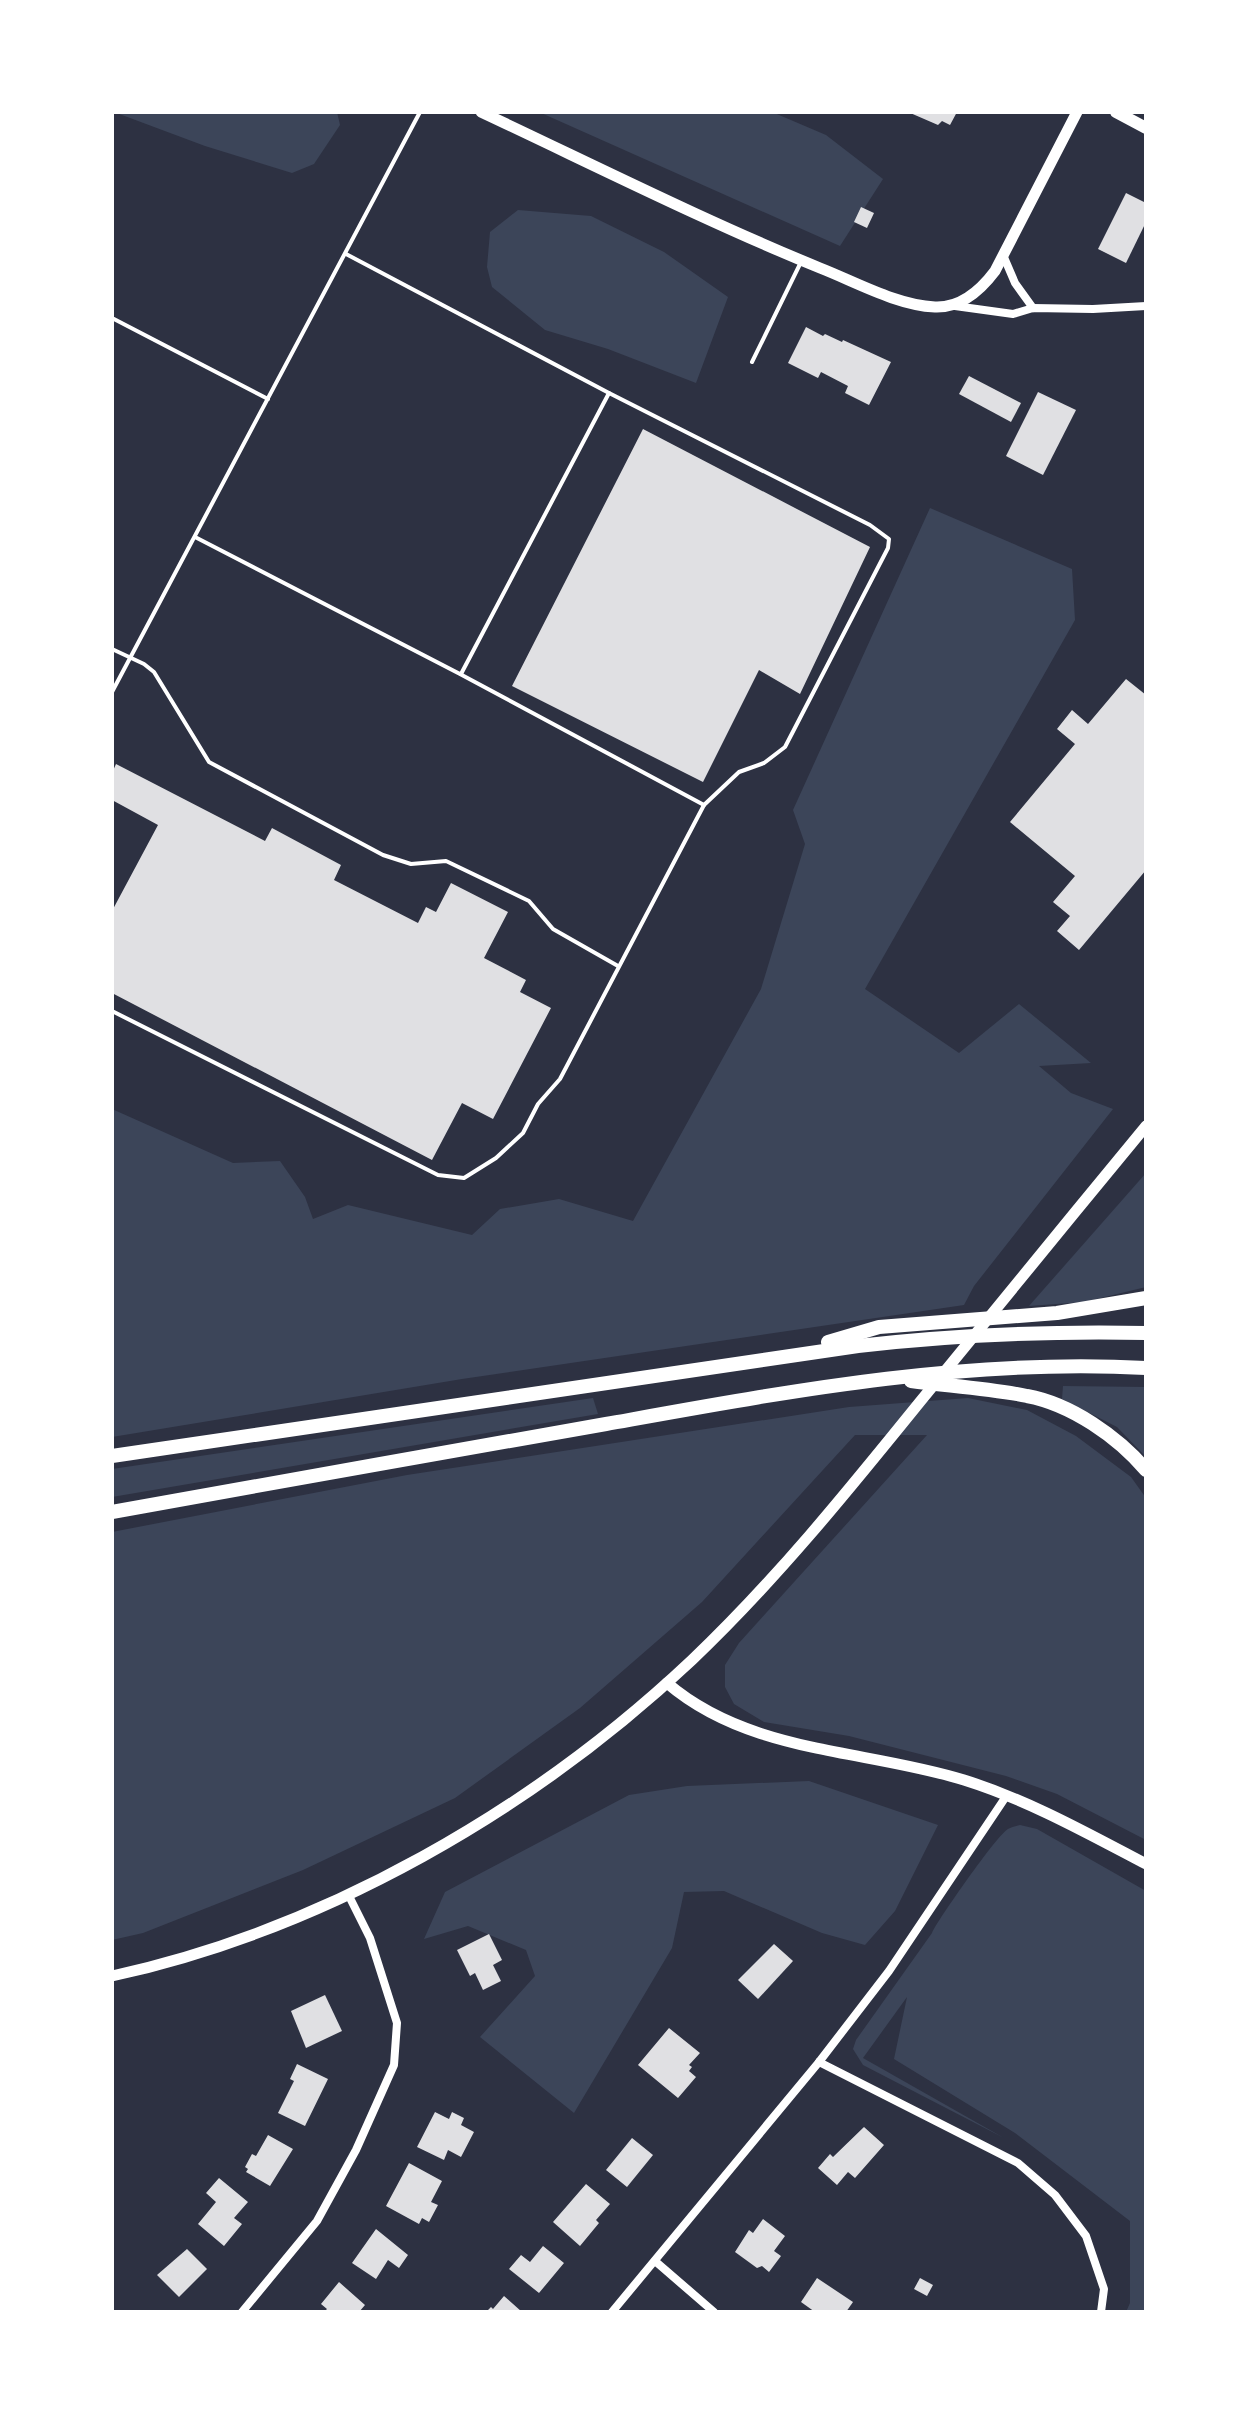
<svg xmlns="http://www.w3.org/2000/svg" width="1258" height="2424" viewBox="0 0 1258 2424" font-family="'Golos Text',sans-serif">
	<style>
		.green { fill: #3c4559 }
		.building { fill: #e0e0e3 }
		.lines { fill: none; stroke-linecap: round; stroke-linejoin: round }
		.service { stroke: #fff; stroke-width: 4 }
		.minor { stroke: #fff; stroke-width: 8 }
		.secondary { stroke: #fff; stroke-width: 11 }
		.primary { stroke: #fff; stroke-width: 12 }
		.motorway { stroke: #fff; stroke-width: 14 }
	</style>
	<rect width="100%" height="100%" fill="#2d3142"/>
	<!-- green -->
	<g class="green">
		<polygon points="114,112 337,112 340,125 314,164 292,173 205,146"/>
		<polygon points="539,112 772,112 826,135 883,179 840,246"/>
		<polygon points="518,210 591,216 664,252 728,297 696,383 608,349 545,330 492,287 487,267 490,232"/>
		<polygon points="930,508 1072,569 1075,620 865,989 959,1053 1019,1004 1091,1063 1039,1066 1071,1093 1113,1109 974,1286 964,1305 462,1379 112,1437 112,1109 233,1163 280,1161 305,1197 313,1219 348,1205 472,1235 500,1209 559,1199 633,1221 761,989 805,844 793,810"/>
		<polygon points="1146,1173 1146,1287 1084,1302 1029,1306"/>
		<polygon points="1063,1386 1146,1387 1146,1457 1117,1427 1062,1399"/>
		<polygon points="593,1398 598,1414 112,1497 112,1469"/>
		<polygon points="968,1398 1027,1410 1076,1436 1131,1477 1146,1498 1146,1840 1057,1794 1006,1776 849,1736 764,1722 734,1704 725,1687 725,1665 739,1643 927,1435 855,1435 702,1602 580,1708 455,1798 303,1870 143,1933 112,1940 112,1532 407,1475 849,1407"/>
		<polygon points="809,1781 938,1825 895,1911 865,1945 822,1933 724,1891 684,1892 672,1948 574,2113 480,2037 535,1976 526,1950 468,1926 424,1939 445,1892 629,1795 687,1786"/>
		<path d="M1020,1825L1037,1829L1146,1891V2312H1126L1130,2303V2221L1015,2133L894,2059L907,1997L863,2058L1004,2138L863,2065L853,2049L856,2040L932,1933C937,1921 997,1835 1008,1829C1011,1827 1016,1826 1020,1825Z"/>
	</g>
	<!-- building -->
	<g class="building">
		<polygon points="908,112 957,112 950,125 942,121 938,125"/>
		<polygon points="1126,193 1146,203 1146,222 1126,263 1098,249"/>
		<polygon points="861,207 874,213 867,228 854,222"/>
		<polygon points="806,327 823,336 825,334 842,342 843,340 891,362 869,405 845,393 848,386 821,372 818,378 788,363"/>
		<polygon points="969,376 1021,403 1011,422 959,394"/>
		<polygon points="1038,392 1076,410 1043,475 1006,456"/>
		<polygon points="643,429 870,547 800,694 759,670 703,782 512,686"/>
		<polygon points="1126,679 1146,695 1146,870 1079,950 1057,931 1070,916 1053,902 1075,876 1010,822 1075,744 1057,729 1072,710 1088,724"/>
		<polygon points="116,764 265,841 272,828 341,865 334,880 418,923 426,907 436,912 451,883 508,912 484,958 526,980 520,992 551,1008 493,1119 462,1103 432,1160 112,993 112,911 158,825 112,800 112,773"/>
		<polygon points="489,1934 502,1960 493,1965 501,1981 483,1990 475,1973 470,1976 457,1950"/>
		<polygon points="774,1944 793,1961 758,1999 738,1980"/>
		<polygon points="325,1995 342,2031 306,2048 291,2011"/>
		<polygon points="669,2028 700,2053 689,2065 692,2067 689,2071 696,2077 678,2098 638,2065"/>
		<polygon points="297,2064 328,2079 305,2126 278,2113 294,2081 290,2079"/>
		<polygon points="435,2112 449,2119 452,2112 464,2118 461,2125 474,2132 461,2157 448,2150 444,2160 417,2147"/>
		<polygon points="864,2127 884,2145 855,2178 848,2172 837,2185 818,2168 830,2154 833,2157"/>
		<polygon points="268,2135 293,2149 270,2186 246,2172 248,2169 245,2167 252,2154 256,2156"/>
		<polygon points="632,2138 653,2155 627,2187 606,2170"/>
		<polygon points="409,2163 442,2181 431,2202 438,2205 429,2222 422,2218 419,2224 386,2206"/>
		<polygon points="219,2178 248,2202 234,2218 242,2224 224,2246 198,2224 216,2202 206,2193"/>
		<polygon points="586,2184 610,2204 596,2220 599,2223 580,2246 553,2222"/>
		<polygon points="763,2219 785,2236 774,2251 781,2256 769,2272 762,2266 757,2268 735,2252 749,2230 753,2233"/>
		<polygon points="376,2229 408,2255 399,2268 388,2260 376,2279 352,2263"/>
		<polygon points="543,2246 564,2263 539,2293 509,2269 521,2255 530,2262"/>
		<polygon points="187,2249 207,2269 179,2297 157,2275"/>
		<polygon points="817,2278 853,2302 846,2312 815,2312 801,2302"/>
		<polygon points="920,2278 933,2285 927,2296 914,2289"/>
		<polygon points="339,2282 365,2305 359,2312 324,2312 327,2309 321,2304"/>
		<polygon points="504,2296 522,2312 486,2312 491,2307 493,2309"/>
	</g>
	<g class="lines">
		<!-- service -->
		<g class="service">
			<polyline points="112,318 268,399"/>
			<polyline points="752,362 801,262"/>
			<polyline points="195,537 460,674 704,805 739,772 764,763 785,747 888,548 889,539 870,525 609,393 346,254"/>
			<polyline points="112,649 144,664 154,672 209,762 383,855 411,864 446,861 529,901 553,929 618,966"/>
			<polyline points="461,674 609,393"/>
			<polyline points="112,692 420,112"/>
			<polyline points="112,1011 438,1175 464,1178 496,1158 523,1133 538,1104 560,1079 704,805"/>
		</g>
		<!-- minor -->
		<g class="minor">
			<polyline points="1003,255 1015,283 1033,308"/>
			<polyline points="955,306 1013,314 1033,308 1093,309 1146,306"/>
			<polyline points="819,2062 1018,2163 1055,2195 1086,2236 1104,2289 1101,2312"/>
			<polyline points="655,2261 714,2312"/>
			<polyline points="242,2312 317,2221 356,2150 394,2065 397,2023 370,1938 348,1894"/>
			<polyline points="612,2312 819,2062 889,1971 1007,1795"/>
		</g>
		<!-- secondary -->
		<g class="secondary">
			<path d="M481,112C594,165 705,221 820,268C856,282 896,305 935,307C961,308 980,291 995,271L1077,112"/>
			<path d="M667,1683C750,1754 864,1749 964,1780C1028,1800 1087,1833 1146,1864"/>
			<path d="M112,1976C326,1929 533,1810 692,1660C775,1581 847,1492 919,1403C995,1310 1070,1218 1146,1126"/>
		</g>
		<!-- primary -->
		<polyline class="primary" points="1116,112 1146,128"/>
		<!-- motorway -->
		<g class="motorway">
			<polyline points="828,1342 879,1327 1057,1313 1146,1298"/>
			<path d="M911,1381C949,1386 989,1388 1027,1396C1071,1404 1118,1437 1146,1470"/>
			<path d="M112,1456L858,1346C954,1335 1049,1331 1146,1333"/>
			<path d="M112,1512C277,1482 441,1453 606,1424C785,1392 963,1358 1146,1368"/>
		</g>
	</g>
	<!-- border -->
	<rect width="1258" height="2424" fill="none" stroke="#ffffff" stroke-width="228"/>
</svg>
